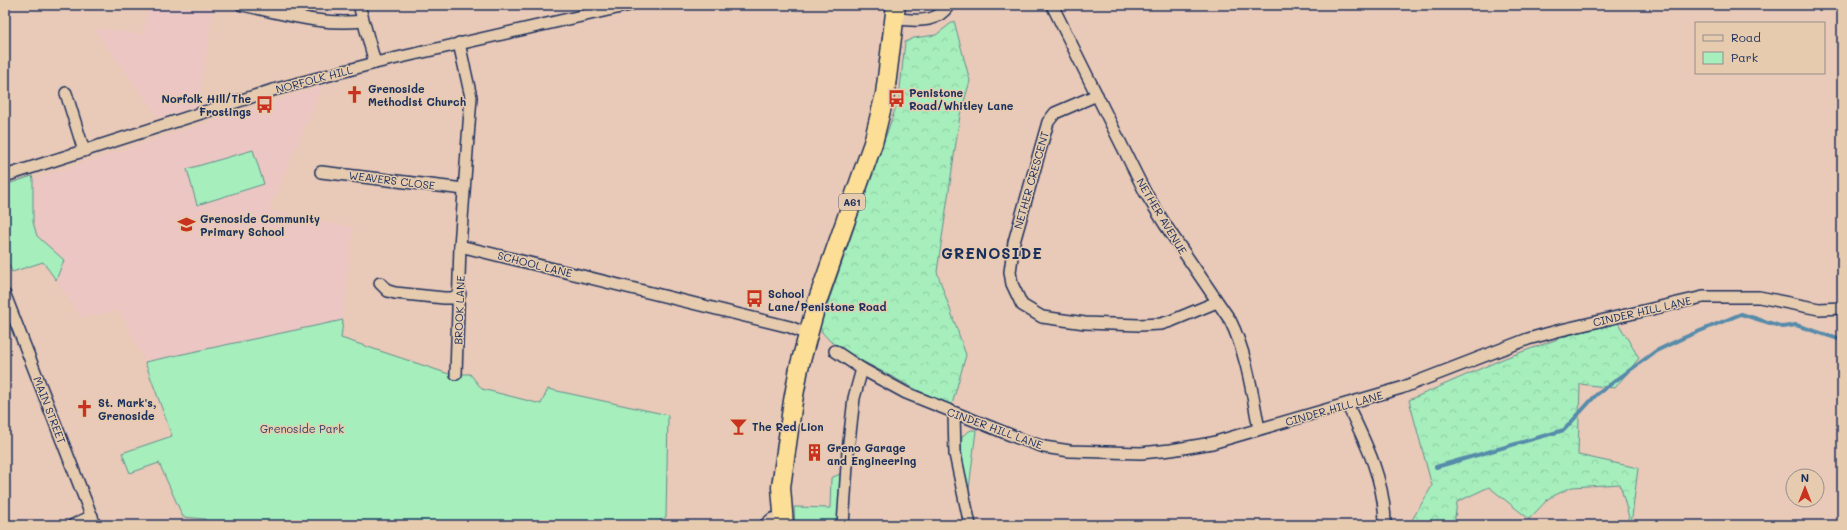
<svg xmlns="http://www.w3.org/2000/svg" width="1847" height="530" viewBox="0 0 1847 530" font-family="Mali,sans-serif">
	<style>
		.built { fill: #ecc6c2 }
		.green { fill: #a6eebc; stroke: #608e8d }
		.forest { fill: url(#forest-crowns); stroke: #608e8d }
		.lines { fill: none; stroke-linecap: round; stroke-linejoin: round }
		.stream { stroke: #568baa; stroke-width: 4 }
		.minor-casing { stroke: #1b2f5e; stroke-width: 14 }
		.trunk-casing { stroke: #1b2f5e; stroke-width: 21 }
		.minor { stroke: #e6cbae; stroke-width: 11 }
		.trunk { stroke: #fcde96; stroke-width: 18 }
		.labels { text-anchor: middle; dominant-baseline: central; stroke-width: 3; stroke-linejoin: round; paint-order: stroke }
		.shield { fill: #e6cbae; stroke: #585e76; stroke-width: 1 }
		.shield-label { font-size: 10px; font-weight: bold; fill: #1b2f5e }
		.street-label { font-size: 11px; fill: #1b2f5e; stroke: #e6cbae }
		.poi-label { font-size: 11px; font-weight: bold; fill: #1b2f5e; stroke: #e6cbae; text-anchor: start }
		.park-label { font-size: 11px; fill: #294267; stroke: #e6cbae }
		.district-label { font-size: 15px; font-weight: bold; letter-spacing: 1px; fill: #1b2f5e; stroke: #e6cbae }
	</style>
	<defs>
		<pattern id="forest-crowns" width="20" height="18" patternUnits="userSpaceOnUse"><rect width="20" height="18" fill="#a6eebc"/><path d="M2 6a3 3 0 1 1 6 0M12 15a3 3 0 1 1 6 0" fill="none" stroke="#8ecca4"/></pattern>
	</defs>
	<rect width="100%" height="100%" fill="#e9c9b7"/>
	<filter id="ink" filterUnits="userSpaceOnUse"><feTurbulence type="fractalNoise" baseFrequency=".025" numOctaves="2"/><feDisplacementMap in="SourceGraphic" scale="8" xChannelSelector="R" yChannelSelector="G"/><feConvolveMatrix kernelMatrix="1 2 1 2 8 2 1 2 1" color-interpolation-filters="sRGB"/></filter>
	<g filter="url(#ink)">
		<!-- built -->
		<g class="built">
			<polygon points="149,5 214,5 198,106 159,118 93,28 143,34"/>
			<polygon points="323,85 269,210 353,227 343,320 145,362 120,311 81,318 56,280 64,259 37,236 33,222 33,179"/>
		</g>
		<!-- green -->
		<g class="green">
			<polygon points="253,150 264,184 197,205 187,169"/>
			<polygon points="32,176 33,179 33,222 37,236 64,260 56,280 43,262 12,272 5,255 5,185"/>
			<polygon points="343,320 341,338 449,374 470,374 482,389 541,404 548,389 668,415 666,517 654,525 205,525 205,519 183,517 159,463 130,473 122,453 172,436 145,362"/>
			<path d="M971,430H976L969,489C964,471 960,455 962,436Z"/>
			<polygon points="840,474 839,525 795,525 794,507 830,508 831,478"/>
		</g>
		<!-- forest -->
		<g class="forest">
			<polygon points="954,21 970,81 960,115 937,272 966,355 951,408 853,356 830,341 822,332 820,326 899,98 905,42 914,38 936,35"/>
			<polygon points="1618,323 1639,358 1615,388 1580,384 1578,455 1638,468 1631,525 1620,484 1572,487 1549,498 1529,519 1489,487 1457,502 1454,525 1409,525 1432,486 1409,400 1505,358 1569,335"/>
		</g>
		<g class="lines">
			<!-- stream -->
			<polyline class="stream" points="1436,467 1564,430 1596,395 1656,351 1683,338 1741,314 1783,327 1796,325 1842,340"/>
			<defs>
				<g id="minor">
					<path d="M242,5C282,13 322,26 363,21"/>
					<polyline points="359,5 375,63"/>
					<path d="M1052,5L1145,192L1166,226L1230,320C1247,354 1252,393 1259,429"/>
					<path d="M895,19C916,20 935,25 949,5"/>
					<polyline points="66,93 84,151"/>
					<polyline points="1097,95 1055,113 1048,122 1014,242 1010,272 1012,284 1022,305 1042,317 1085,323 1139,325 1161,324 1171,321 1217,302"/>
					<polyline points="321,172 464,189"/>
					<polyline points="5,176 273,90 375,63 630,5"/>
					<polyline points="460,246 790,327 807,334"/>
					<polyline points="380,283 388,291 395,293 444,298 452,298 460,294"/>
					<polyline points="5,295 95,525"/>
					<polyline points="835,351 862,369 906,393 1018,438 1044,447 1070,451 1141,453 1171,450 1212,443 1401,388 1528,339 1557,331 1703,297 1759,297 1819,309 1842,308"/>
					<polyline points="456,374 460,246 471,97 459,43"/>
					<path d="M1347,404C1366,443 1385,481 1385,525"/>
					<polyline points="954,413 955,454 970,525"/>
					<polyline points="73,525 92,516"/>
					<polyline points="765,525 772,519 783,516"/>
					<polyline points="843,525 848,451 854,398 862,369"/>
				</g>
				<polyline id="trunk" points="784,525 781,487 793,401 799,368 817,302 873,143 885,94 896,5"/>
			</defs>
			<!-- minor casing -->
			<use href="#minor" class="minor-casing"/>
			<!-- trunk casing -->
			<use href="#trunk" class="trunk-casing"/>
			<!-- minor -->
			<use href="#minor" class="minor"/>
			<!-- trunk -->
			<use href="#trunk" class="trunk"/>
		</g>
	</g>
	<!-- icons -->
	<defs>
		<symbol id="church-bare" viewBox="-9 -9 18 18"><path d="M-1.2-6h2.4v3.5h3.3v2.4h-3.3V6h-2.4V-.1h-3.3v-2.4h3.3Z" fill="#c8321e" stroke="#e6cbae" stroke-width="2.5" paint-order="stroke"/></symbol>
		<symbol id="bus-bare" viewBox="-9 -9 18 18"><path d="M-5-6H5V4H4V6H2V4H-2V6H-4V4H-5ZM-3.5-4V0h7V-4ZM-3.5 1.2v1.5H-2V1.2ZM2 1.2v1.5H3.5V1.2Z" fill="#c8321e" stroke="#e6cbae" stroke-width="2.5" paint-order="stroke"/></symbol>
		<symbol id="school-bare" viewBox="-9 -9 18 18"><path d="M0-5L7-2L0 1L-7-2ZM-4 1L0 2.5L4 1V4Q0 6-4 4Z" fill="#c8321e" stroke="#e6cbae" stroke-width="2.5" paint-order="stroke"/></symbol>
		<symbol id="bar-bare" viewBox="-9 -9 18 18"><path d="M-6-5H6L.8 .8V4.5H3.5V6h-7V4.5H-.8V.8Z" fill="#c8321e" stroke="#e6cbae" stroke-width="2.5" paint-order="stroke"/></symbol>
		<symbol id="building-bare" viewBox="-9 -9 18 18"><path d="M-4-6H4V6H1V3H-1V6H-4ZM-2.5-4.3h1.7v1.8h-1.7ZM.8-4.3h1.7v1.8H.8ZM-2.5-1h1.7V.8h-1.7ZM.8-1h1.7V.8H.8Z" fill="#c8321e" stroke="#e6cbae" stroke-width="2.5" paint-order="stroke"/></symbol>
	</defs>
	<g fill-rule="evenodd">
		<use href="#church-bare" x="342" y="82" width="25" height="25"/>
		<use href="#bus-bare" x="884" y="86" width="25" height="25"/>
		<use href="#bus-bare" x="252" y="92" width="25" height="25"/>
		<use href="#school-bare" x="174" y="212" width="25" height="25"/>
		<use href="#bus-bare" x="742" y="286" width="25" height="25"/>
		<use href="#church-bare" x="72" y="396" width="25" height="25"/>
		<use href="#bar-bare" x="726" y="414" width="25" height="25"/>
		<use href="#building-bare" x="802" y="440" width="25" height="25"/>
	</g>
	<g class="labels">
		<!-- shield labels -->
		<rect class="shield" x="839" y="194" width="26" height="16" rx="3"/>
		<g class="shield-label">
			<text x="852" y="202">A61</text>
		</g>
		<!-- street labels -->
		<g class="street-label">
			<text transform="translate(314 79) rotate(-15)">NORFOLK HILL</text>
			<text transform="translate(392 180) rotate(7)">WEAVERS CLOSE</text>
			<text transform="translate(1031 180) rotate(-74)">NETHER CRESCENT</text>
			<text transform="translate(1162 216) rotate(59)">NETHER AVENUE</text>
			<text transform="translate(535 264) rotate(14)">SCHOOL LANE</text>
			<text transform="translate(459 310) rotate(-88)">BROOK LANE</text>
			<text transform="translate(1642 311) rotate(-13)">CINDER HILL LANE</text>
			<text transform="translate(1334 408) rotate(-16)">CINDER HILL LANE</text>
			<text transform="translate(50 410) rotate(69)">MAIN STREET</text>
			<text transform="translate(995 428) rotate(20)">CINDER HILL LANE</text>
		</g>
		<!-- poi labels -->
		<g class="poi-label">
			<text x="368" y="88">Grenoside<tspan x="368" dy="13">Methodist Church</tspan></text>
			<text x="909" y="92">Penistone<tspan x="909" dy="13">Road/Whitley Lane</tspan></text>
			<text x="251" y="98" text-anchor="end">Norfolk Hill/The<tspan x="251" dy="13">Frostings</tspan></text>
			<text x="200" y="218">Grenoside Community<tspan x="200" dy="13">Primary School</tspan></text>
			<text x="768" y="293">School<tspan x="768" dy="13">Lane/Penistone Road</tspan></text>
			<text x="98" y="402">St. Mark's,<tspan x="98" dy="13">Grenoside</tspan></text>
			<text x="752" y="426">The Red Lion</text>
			<text x="827" y="447">Greno Garage<tspan x="827" dy="13">and Engineering</tspan></text>
		</g>
		<!-- park labels -->
		<g class="park-label">
			<text x="302" y="428">Grenoside Park</text>
		</g>
		<!-- district labels -->
		<g class="district-label">
			<text x="992" y="253">GRENOSIDE</text>
		</g>
	</g>
	<!-- margin -->
	<rect width="1847" height="530" fill="none" stroke="#e6cbae" stroke-width="20"/>
	<rect x="10" y="10" width="1827" height="510" fill="none" stroke="#1b2f5e" stroke-width="1.5" filter="url(#ink)"/>
	<!-- legend -->
	<rect x="1695" y="22" width="130" height="52" fill="#e6cbae" stroke="#958d8e"/>
	<rect x="1703" y="35" width="20" height="6" fill="#e6cbae" stroke="#958d8e"/>
	<text x="1731" y="42" font-size="12" fill="#1b2f5e">Road</text>
	<rect x="1703" y="52" width="20" height="12" fill="#a6eebc" stroke="#958d8e"/>
	<text x="1731" y="62" font-size="12" fill="#1b2f5e">Park</text>
	<!-- north arrow -->
	<g transform="translate(1805 488)"><circle r="19" fill="#e6cbae" stroke="#958d8e"/>
	<path d="M0-3L7 15L0 10L-7 15Z" fill="#c8321e"/>
	<text y="-6" font-size="11" font-weight="bold" text-anchor="middle" fill="#1b2f5e">N</text>
	</g>
</svg>
